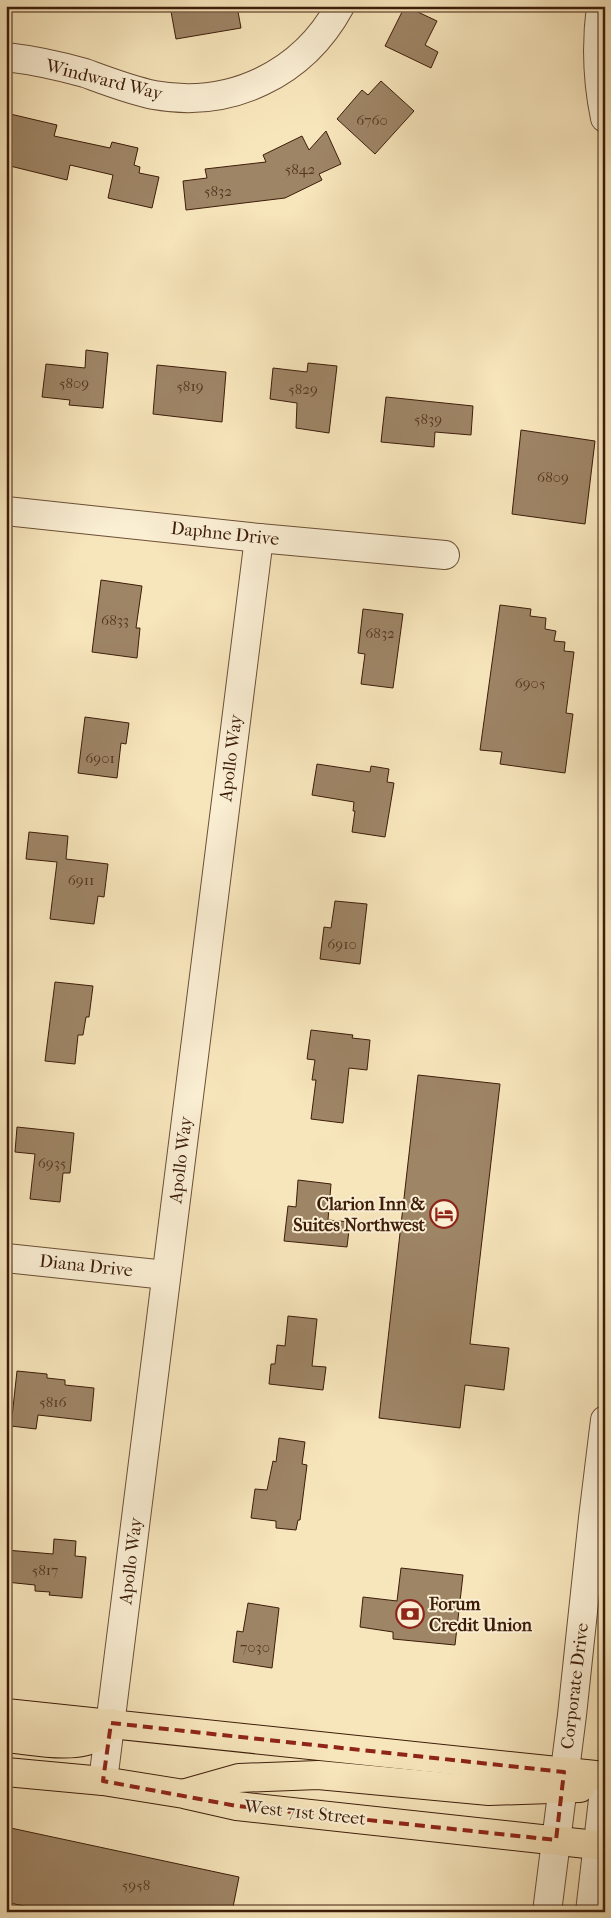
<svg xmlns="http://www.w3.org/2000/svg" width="611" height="1918" viewBox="0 0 611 1918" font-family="'IM FELL French Canon',serif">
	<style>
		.building { fill: #9e8566; stroke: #3d1d0a }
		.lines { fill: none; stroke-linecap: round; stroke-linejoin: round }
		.minor-casing { stroke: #6c4f36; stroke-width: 30 }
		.major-casing { stroke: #3d1d0a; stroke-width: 30 }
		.minor { stroke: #faeed3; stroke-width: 28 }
		.major { stroke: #f7e5bb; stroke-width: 28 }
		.marked { fill: none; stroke: #8f2418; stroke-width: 4; stroke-dasharray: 10 6; stroke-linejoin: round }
		.labels { text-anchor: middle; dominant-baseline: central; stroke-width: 4; stroke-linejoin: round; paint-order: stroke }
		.number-label { font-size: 15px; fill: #553721 }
		.street-label { font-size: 18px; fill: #3d1d0a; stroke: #faeed3 }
		.poi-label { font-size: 18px; font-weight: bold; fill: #3d1d0a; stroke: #faeed3; text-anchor: end }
	</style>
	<rect width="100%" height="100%" fill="#f7e5bb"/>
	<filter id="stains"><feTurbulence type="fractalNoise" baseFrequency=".004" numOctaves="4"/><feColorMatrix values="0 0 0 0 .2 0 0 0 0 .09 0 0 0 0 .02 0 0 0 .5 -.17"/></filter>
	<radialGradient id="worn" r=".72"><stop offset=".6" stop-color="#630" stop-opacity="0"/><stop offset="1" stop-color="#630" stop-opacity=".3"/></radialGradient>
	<!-- building -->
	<g class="building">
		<polygon points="170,6 237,6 241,28 176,39"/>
		<polygon points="405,6 437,21 425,45 438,52 431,68 385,46"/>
		<polygon points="381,81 414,111 375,154 337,119 362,90 368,95"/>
		<polygon points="6,113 57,125 54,136 110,148 112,142 138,148 134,165 140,167 139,173 159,177 152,208 108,198 113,175 70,165 67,180 6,165"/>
		<polygon points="326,131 341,164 319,174 322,180 285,198 186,210 183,181 207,178 205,169 266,162 263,155 302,136 309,150"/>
		<polygon points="86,350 108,353 103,408 69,405 70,400 42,397 46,364 85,368"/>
		<polygon points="308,363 337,366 329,433 296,428 297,403 270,399 273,368 307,372"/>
		<polygon points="157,365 226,372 222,422 153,414"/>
		<polygon points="386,397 473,406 471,435 435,432 434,447 381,442"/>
		<polygon points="521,430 595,441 585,524 512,514"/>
		<polygon points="101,580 142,586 136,628 140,628 137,658 92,652"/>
		<polygon points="500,605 531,609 530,616 546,618 545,629 556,631 554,641 565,642 564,651 574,652 566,713 573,714 565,773 500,764 502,752 480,750"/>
		<polygon points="363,609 403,614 393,688 361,684 365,654 358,653"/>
		<polygon points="85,717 129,723 126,744 121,743 117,778 78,773"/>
		<polygon points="317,764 370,772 371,766 389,769 387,782 394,783 385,837 352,832 355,811 353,811 354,802 312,795"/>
		<polygon points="29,832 68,836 66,859 108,864 104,897 98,896 94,924 50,919 57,862 26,859"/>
		<polygon points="335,901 367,904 360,964 320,959 324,927 331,928"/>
		<polygon points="55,982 93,986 89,1017 86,1017 83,1035 78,1035 75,1064 45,1061"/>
		<polygon points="311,1030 353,1035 352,1038 370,1040 367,1070 349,1068 343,1123 311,1119 316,1080 312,1080 315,1060 307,1059"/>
		<polygon points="418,1075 500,1084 470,1344 509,1348 504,1390 465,1385 460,1428 379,1418"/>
		<polygon points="17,1127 74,1133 70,1173 63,1173 60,1202 30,1199 35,1154 15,1152"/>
		<polygon points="298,1180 331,1184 328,1220 350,1222 347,1247 284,1241 288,1206 296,1207"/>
		<polygon points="288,1316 317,1319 312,1366 326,1367 323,1390 269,1384 271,1364 275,1364 277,1345 285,1346"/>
		<polygon points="17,1371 47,1374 47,1378 65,1380 65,1385 94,1388 91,1421 38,1415 36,1429 11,1426"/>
		<polygon points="279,1438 305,1442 302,1464 307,1465 300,1520 298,1520 296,1530 276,1528 276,1521 251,1518 255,1489 267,1490 273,1461 276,1462"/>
		<polygon points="54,1539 76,1541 75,1556 86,1557 82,1598 49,1595 50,1592 35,1591 35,1585 6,1582 6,1550 53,1554"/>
		<polygon points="401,1568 463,1575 455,1645 393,1639 393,1632 360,1627 363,1597 397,1601"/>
		<polygon points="248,1603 279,1608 272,1668 233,1662 237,1631 243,1632"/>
		<polygon points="6,1827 239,1877 232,1912 50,1912 6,1902"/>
	</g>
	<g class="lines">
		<defs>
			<g id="minor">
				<path d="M601,6C596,44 597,80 605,118"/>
				<path d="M6,57C32,60 60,66 85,73C107,81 130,90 154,95C231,109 303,74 340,6"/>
				<polyline points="6,511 259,538 445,555"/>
				<polyline points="6,1258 166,1275"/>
				<polyline points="103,1781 259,538"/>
				<polyline points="547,1912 572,1715 593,1518 605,1420"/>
				<polyline points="590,1912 605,1782"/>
			</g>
			<g id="major">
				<polyline points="6,1713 605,1776"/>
				<path d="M6,1738C30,1740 76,1750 96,1737C101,1733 106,1727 111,1723"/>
				<polyline points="6,1772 103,1781 184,1794 237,1806 605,1846"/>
				<polyline points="186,1793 239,1778 318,1775 489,1791 580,1788"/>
			</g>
		</defs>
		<!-- minor casing -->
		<use href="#minor" class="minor-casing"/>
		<!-- major casing -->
		<use href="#major" class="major-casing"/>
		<!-- minor -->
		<use href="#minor" class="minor"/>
		<!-- major -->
		<use href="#major" class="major"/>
	</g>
	<!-- marked area -->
	<path class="marked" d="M111,1723L564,1772L556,1840L237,1806L103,1781Z"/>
	<!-- icons -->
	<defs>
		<symbol id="hotel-ring" viewBox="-11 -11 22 22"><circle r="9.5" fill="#faeed3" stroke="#8f2418" stroke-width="1.5"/><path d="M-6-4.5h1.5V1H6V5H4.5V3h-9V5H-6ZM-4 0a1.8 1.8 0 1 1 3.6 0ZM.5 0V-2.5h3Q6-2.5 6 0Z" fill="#8f2418"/></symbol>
		<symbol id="bank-ring" viewBox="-11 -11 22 22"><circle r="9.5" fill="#faeed3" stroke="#8f2418" stroke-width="1.5"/><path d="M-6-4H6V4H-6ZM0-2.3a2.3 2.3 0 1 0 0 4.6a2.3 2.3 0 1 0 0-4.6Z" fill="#8f2418"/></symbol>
	</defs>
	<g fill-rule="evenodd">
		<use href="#hotel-ring" x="428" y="1198" width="32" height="32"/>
		<use href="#bank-ring" x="394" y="1598" width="32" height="32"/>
	</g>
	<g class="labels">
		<!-- number labels -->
		<g class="number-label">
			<text x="372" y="120">6760</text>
			<text x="300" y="169">5842</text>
			<text x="218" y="191">5832</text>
			<text x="74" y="383">5809</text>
			<text x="190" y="386">5819</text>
			<text x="303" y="389">5829</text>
			<text x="428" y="419">5839</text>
			<text x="553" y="477">6809</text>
			<text x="115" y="620">6833</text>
			<text x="380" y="633">6832</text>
			<text x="530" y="683">6905</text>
			<text x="100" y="758">6901</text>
			<text x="81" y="880">6911</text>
			<text x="342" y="944">6910</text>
			<text x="52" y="1163">6935</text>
			<text x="53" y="1402">5816</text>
			<text x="45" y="1570">5817</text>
			<text x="255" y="1647">7030</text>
			<text x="136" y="1885">5958</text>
		</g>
		<!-- street labels -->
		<g class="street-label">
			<text transform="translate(104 80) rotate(14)">Windward Way</text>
			<text transform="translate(225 534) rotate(6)">Daphne Drive</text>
			<text transform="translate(231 758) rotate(-83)">Apollo Way</text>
			<text transform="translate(181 1160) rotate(-83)">Apollo Way</text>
			<text transform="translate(86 1266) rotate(6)">Diana Drive</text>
			<text transform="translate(131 1561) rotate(-83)">Apollo Way</text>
			<text transform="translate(575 1686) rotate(-83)">Corporate Drive</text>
			<text transform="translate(305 1813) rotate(6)">West 71st Street</text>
		</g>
		<!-- poi labels -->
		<g class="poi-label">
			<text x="425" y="1204">Clarion Inn &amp;<tspan x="425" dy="21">Suites Northwest</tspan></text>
			<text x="429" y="1604" text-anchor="start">Forum<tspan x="429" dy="21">Credit Union</tspan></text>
		</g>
	</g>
	<!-- margin -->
	<rect width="611" height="1918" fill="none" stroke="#f7e5bb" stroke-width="25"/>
	<rect x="8" y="8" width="596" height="1903" fill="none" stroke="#3d1d0a" stroke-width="2.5"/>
	<rect x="12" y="12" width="586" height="1893" fill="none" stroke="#3d1d0a"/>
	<rect width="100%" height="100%" filter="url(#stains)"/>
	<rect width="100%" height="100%" fill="url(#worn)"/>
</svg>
